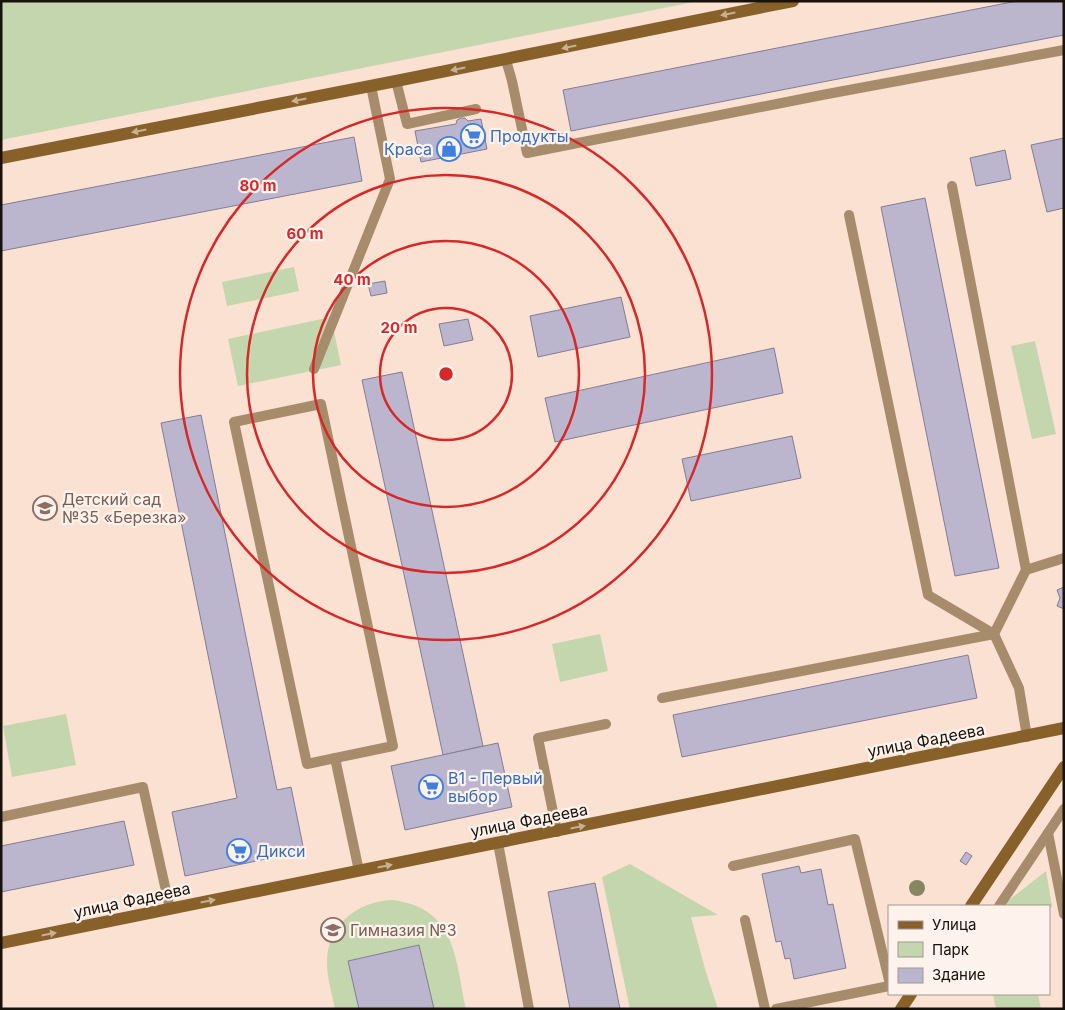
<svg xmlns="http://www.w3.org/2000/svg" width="1065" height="1010" viewBox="0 0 1065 1010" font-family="Inter,sans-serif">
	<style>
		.green { fill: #c3d6ae }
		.building { fill: #bbb6ce; stroke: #827d94 }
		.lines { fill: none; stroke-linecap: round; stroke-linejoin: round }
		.lane { stroke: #a78c6b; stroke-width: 10 }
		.secondary { stroke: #87602a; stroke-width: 12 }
		.tree { fill: #878562 }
		.oneway { fill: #c8b095 }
		.ring { fill: none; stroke: #d62828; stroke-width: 2.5 }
		.labels { text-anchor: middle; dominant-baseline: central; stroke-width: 4.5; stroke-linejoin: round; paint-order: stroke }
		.shop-label { font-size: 16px; fill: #366cbe; stroke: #fdf2ec; text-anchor: start }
		.education-label { font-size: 16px; fill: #785e54; stroke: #fdf2ec; text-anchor: start }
		.street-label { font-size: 16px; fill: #19110b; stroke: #fdf2ec }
		.centre { fill: #d62828; stroke: #fdf2ec; stroke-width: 2.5 }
		.ring-label { font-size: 15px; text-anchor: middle; font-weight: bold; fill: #d62828; stroke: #fdf2ec; stroke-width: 4.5; stroke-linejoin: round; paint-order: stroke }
	</style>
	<rect width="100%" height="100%" fill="#fbe1d2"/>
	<!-- green -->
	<g class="green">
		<polygon points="1,1 699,1 1,140"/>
		<polygon points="294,267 299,291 227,306 222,282"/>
		<polygon points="331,317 341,365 238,386 228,339"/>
		<polygon points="1035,341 1056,434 1032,439 1011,346"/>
		<polygon points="600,634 608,671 560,682 552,644"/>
		<polygon points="66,714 76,765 12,777 3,726"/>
		<polygon points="630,864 718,915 691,917 705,969 718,1009 630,1009 602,877"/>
		<polygon points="1046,871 1052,906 1049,909 1049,906 1004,906 1008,901"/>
		<path d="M392,900C456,908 455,957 466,1009H335C332,994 327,978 327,963C327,925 356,902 392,900Z"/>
		<polygon points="993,994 1038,994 1041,1009 996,1009"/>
	</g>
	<!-- building -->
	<g class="building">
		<polygon points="1017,1 1064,1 1064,35 571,131 563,90"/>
		<polygon points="461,118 465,118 468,121 481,119 487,149 421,162 415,131 456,124 457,120"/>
		<polygon points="354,137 362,181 1,251 1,205"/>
		<polygon points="1064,138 1064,208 1047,212 1031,145"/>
		<polygon points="1005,150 1011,179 976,186 970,158"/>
		<polygon points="925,198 999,568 955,576 881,207"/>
		<polygon points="385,281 387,293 371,296 368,284"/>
		<polygon points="621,297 630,337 538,357 530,316"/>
		<polygon points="468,319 473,340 444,346 439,324"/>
		<polygon points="774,348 783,393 555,442 545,398"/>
		<polygon points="402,372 483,746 443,755 362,380"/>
		<polygon points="201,415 277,790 291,787 304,851 185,876 172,812 237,798 161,423"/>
		<polygon points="792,436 801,478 691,501 682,459"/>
		<polygon points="1064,587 1064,609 1057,606 1060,598 1057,590"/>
		<polygon points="968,655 977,698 682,757 673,715"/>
		<polygon points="498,743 512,807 405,830 391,766"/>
		<polygon points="124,821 134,865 1,892 1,846"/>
		<polygon points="966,852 972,856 966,865 960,861"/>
		<polygon points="799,866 801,873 821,869 828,905 833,904 846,968 794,979 790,958 785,959 781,941 776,942 762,874"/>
		<polygon points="595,883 620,1009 570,1009 548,892"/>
		<polygon points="419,945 434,1009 359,1009 348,961"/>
	</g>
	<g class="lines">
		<!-- lane -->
		<g class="lane">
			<polyline points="506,60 512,81 527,153 822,95 1064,50"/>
			<polyline points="396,81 407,124 476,109"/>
			<polyline points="952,186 1026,570"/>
			<polyline points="849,215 928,595 994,634 1019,688 1027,737"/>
			<polyline points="314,369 390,179 371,86"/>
			<polygon points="321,404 393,746 307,764 234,422"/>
			<polyline points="662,698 994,634 1026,570 1064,558"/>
			<polyline points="335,758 359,871"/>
			<polyline points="1,817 143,787 170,909"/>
			<polyline points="557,832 538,738 606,724"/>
			<polyline points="1048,833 1064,914"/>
			<polyline points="498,843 529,1009"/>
			<polyline points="733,866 855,839 889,980"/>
			<polyline points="999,906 1064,809"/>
			<polyline points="745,920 765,1009"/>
			<polyline points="776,1009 889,986"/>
		</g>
		<!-- secondary -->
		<g class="secondary">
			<polyline points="1,158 396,81 793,1"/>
			<polyline points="971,906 1064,767"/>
			<polyline points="1,943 1064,728"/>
			<polyline points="901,1009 911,994"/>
		</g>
	</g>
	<!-- trees -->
	<circle class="tree" cx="917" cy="888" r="8"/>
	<!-- one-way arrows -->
	<defs><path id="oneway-solid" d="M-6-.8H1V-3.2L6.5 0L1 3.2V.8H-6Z" transform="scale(1.25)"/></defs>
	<g class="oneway">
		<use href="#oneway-solid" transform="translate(728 14) rotate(169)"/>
		<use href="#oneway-solid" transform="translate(569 47) rotate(168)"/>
		<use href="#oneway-solid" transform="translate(458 69) rotate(169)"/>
		<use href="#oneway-solid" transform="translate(299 100) rotate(169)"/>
		<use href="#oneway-solid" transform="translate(139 131) rotate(169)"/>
		<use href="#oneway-solid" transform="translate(578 827) rotate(-11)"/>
		<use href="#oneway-solid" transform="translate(385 866) rotate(-11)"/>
		<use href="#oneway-solid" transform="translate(208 901) rotate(-11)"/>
		<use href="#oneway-solid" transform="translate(49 934) rotate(-11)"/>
	</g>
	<!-- distance rings -->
	<g class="ring">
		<circle cx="446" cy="374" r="66"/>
		<circle cx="446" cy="374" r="133"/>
		<circle cx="446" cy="374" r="199"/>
		<circle cx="446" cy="374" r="266"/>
	</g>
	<!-- icons -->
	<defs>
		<symbol id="supermarket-ring" viewBox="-11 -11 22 22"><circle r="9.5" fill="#fdf2ec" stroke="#3f7fe0" stroke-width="1.5"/><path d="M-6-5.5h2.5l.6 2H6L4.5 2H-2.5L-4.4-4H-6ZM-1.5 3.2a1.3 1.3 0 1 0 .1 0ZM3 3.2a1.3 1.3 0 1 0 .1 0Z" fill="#3f7fe0"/></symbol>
		<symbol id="shop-ring" viewBox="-11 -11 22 22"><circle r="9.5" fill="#fdf2ec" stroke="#3f7fe0" stroke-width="1.5"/><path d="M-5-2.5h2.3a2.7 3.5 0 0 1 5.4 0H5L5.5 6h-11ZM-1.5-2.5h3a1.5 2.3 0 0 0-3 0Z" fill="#3f7fe0"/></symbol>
		<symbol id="school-ring" viewBox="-11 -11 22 22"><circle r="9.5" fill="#fdf2ec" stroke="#8d6e63" stroke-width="1.5"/><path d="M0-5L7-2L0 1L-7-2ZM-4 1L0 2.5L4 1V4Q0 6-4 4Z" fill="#8d6e63"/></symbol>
	</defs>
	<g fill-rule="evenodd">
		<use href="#supermarket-ring" x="459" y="122" width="28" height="28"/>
		<use href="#shop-ring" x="435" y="135" width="28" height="28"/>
		<use href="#school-ring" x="31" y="494" width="28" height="28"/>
		<use href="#supermarket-ring" x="417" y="773" width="28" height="28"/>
		<use href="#supermarket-ring" x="225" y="837" width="28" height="28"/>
		<use href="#school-ring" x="319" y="916" width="28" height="28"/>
	</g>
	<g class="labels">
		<!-- shop labels -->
		<g class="shop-label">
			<text x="490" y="136">Продукты</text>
			<text x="432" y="149" text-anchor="end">Краса</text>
			<text x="448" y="778">В1 - Первый<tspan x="448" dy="18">выбор</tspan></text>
			<text x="256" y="851">Дикси</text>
		</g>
		<!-- education labels -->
		<g class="education-label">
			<text x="62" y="499">Детский сад<tspan x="62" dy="18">№35 «Березка»</tspan></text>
			<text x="350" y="930">Гимназия №3</text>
		</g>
		<!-- street labels -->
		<g class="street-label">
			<text transform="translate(926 740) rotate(-11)">улица Фадеева</text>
			<text transform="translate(529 820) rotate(-11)">улица Фадеева</text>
			<text transform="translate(132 900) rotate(-12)">улица Фадеева</text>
		</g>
	</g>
	<circle cx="446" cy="374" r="8" class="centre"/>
	<g class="ring-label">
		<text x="258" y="191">80 m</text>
		<text x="305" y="239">60 m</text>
		<text x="352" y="285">40 m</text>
		<text x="399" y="333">20 m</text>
	</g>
	<!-- border -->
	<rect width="1065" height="1010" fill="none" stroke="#19110b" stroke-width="5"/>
	<!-- legend -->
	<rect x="888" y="905" width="162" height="90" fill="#fdf2ec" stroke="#a29892"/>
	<rect x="898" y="921" width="25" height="8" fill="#87602a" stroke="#a29892"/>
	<text x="932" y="930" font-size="15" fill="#19110b">Улица</text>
	<rect x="898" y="942" width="25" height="15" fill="#c3d6ae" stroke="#a29892"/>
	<text x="932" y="955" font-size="15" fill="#19110b">Парк</text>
	<rect x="898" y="968" width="25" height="15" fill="#bbb6ce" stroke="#a29892"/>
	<text x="932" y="980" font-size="15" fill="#19110b">Здание</text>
</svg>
